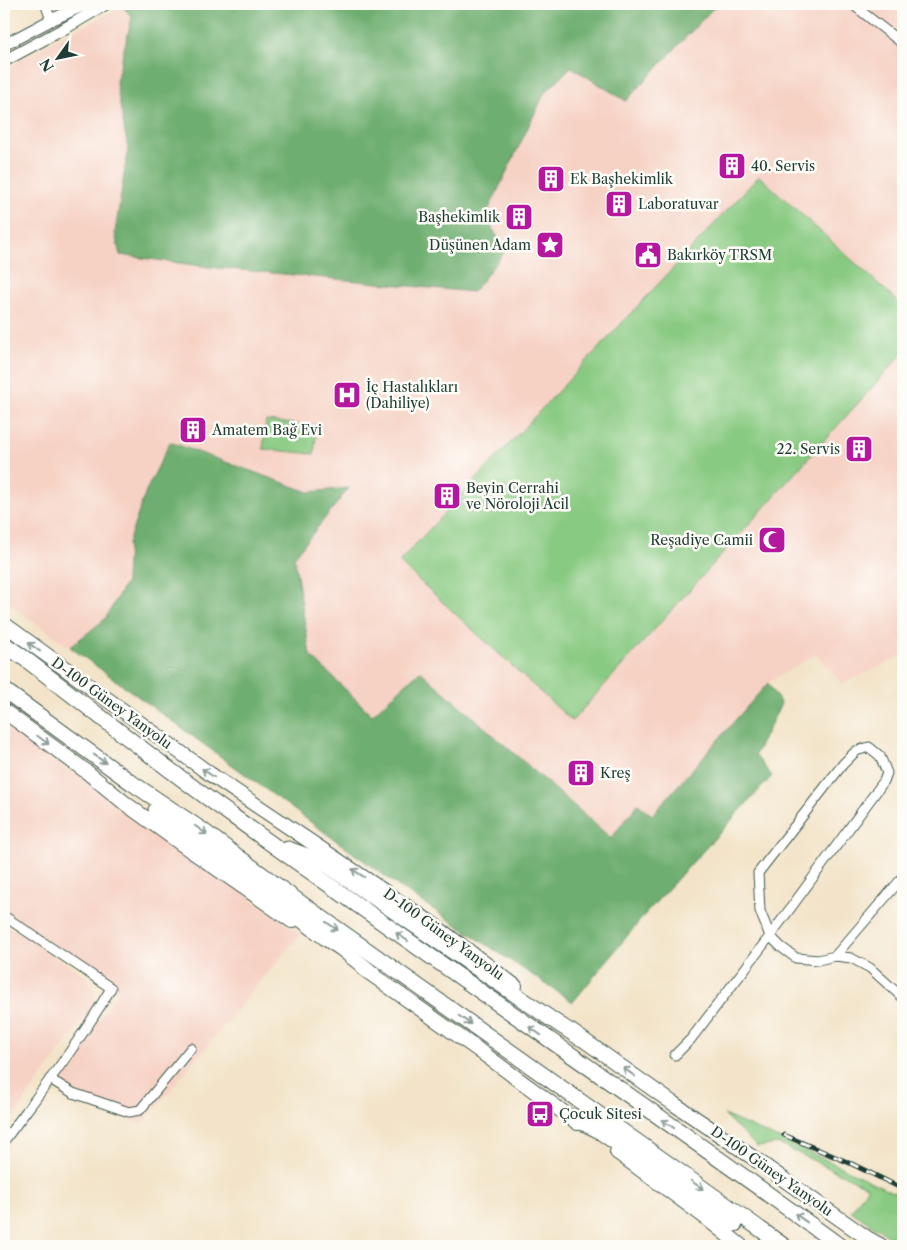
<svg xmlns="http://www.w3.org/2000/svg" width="907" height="1250" viewBox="0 0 907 1250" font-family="'Libre Caslon Text',serif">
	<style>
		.built { fill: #f6d2c4 }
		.green { fill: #89ca82; stroke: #54845b }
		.forest { fill: #6eae70; stroke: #467652 }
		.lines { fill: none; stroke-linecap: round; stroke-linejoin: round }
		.minor-casing { stroke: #3f564a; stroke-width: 11 }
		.tertiary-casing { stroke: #3f564a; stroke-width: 13 }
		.primary-casing { stroke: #3f564a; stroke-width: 16 }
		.trunk-casing { stroke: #3f564a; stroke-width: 17 }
		.minor { stroke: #fff; stroke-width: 9 }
		.tertiary { stroke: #fff; stroke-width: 11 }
		.primary { stroke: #fff; stroke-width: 14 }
		.trunk { stroke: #fff; stroke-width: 15 }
		.rail-casing { stroke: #1f3d34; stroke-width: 5 }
		.rail { stroke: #fdfcf7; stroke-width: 3; stroke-dasharray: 9; stroke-linecap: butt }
		.oneway { stroke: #8f9e9a }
		.labels { text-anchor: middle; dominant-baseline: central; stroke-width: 5; stroke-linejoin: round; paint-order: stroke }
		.poi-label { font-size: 14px; fill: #1f3d34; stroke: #fdfcf7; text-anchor: start }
		.street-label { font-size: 14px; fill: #1f3d34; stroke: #fdfcf7 }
	</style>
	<rect width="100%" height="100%" fill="#fdfcf7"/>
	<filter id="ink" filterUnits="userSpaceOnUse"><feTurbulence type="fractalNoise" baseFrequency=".02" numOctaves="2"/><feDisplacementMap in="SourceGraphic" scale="10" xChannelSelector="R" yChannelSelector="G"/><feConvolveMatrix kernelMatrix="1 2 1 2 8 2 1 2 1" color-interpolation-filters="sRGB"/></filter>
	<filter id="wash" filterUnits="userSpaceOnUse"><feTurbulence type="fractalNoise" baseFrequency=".0096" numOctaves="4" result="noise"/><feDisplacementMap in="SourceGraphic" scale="20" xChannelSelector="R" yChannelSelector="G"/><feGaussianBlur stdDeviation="1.12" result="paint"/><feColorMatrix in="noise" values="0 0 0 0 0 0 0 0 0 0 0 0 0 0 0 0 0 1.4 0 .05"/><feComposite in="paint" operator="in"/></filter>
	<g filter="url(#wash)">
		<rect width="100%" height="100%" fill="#f3e4c9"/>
		<!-- built -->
		<g class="built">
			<polygon points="717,4 903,4 903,655 842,684 816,654 768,683 781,704 755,755 772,776 647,912 573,1002 404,890 4,600 4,69 68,33 123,7 132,16 116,82 128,149 115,233 506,250 485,217 544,94 571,67 626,100"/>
			<polygon points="4,720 300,934 142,1124 51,1088 119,991 4,910"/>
			<polygon points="4,923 88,978 94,991 93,1006 4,1129"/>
		</g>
		<!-- green -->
		<g class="green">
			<polygon points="759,176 903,306 903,353 572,721 399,562"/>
			<polygon points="266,421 317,426 314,454 263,449"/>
			<polygon points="724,1115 820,1157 903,1197 903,1246 851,1211 868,1187 779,1144 757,1147"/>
		</g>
		<!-- forest -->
		<g class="forest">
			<polygon points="128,4 717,4 626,101 571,67 544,94 485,217 506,250 473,292 209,267 120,255 115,233 128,149 116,82 132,17 123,7"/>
			<polygon points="170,442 309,492 349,488 294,557 310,655 372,715 420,671 611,838 638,804 652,815 768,683 781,704 755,755 772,776 647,912 573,1002 404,890 70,647 105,619 126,582 128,543 146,491"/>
		</g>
	</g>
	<g filter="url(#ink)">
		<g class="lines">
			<defs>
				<g id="minor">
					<polyline points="46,4 46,6 51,20"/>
					<polyline points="852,4 903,44"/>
					<path d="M4,916L111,988C80,1042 41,1091 4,1141"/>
					<polyline points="835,956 903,877"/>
					<polyline points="675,1055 691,1039 770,936 884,781 887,773 880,756 869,747 856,751 843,764 758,873 760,911 770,936 781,947 796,958 818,960 835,956 851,958 870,968 903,998"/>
					<polyline points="50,1079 73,1093 129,1112 140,1110 191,1048"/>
				</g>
				<g id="tertiary">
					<polyline points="4,45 51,20 86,4"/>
					<polyline points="4,61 69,26 106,4"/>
				</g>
				<g id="primary">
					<polyline points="4,624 210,774 431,923 515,986"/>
					<polyline points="4,711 87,772 126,804 183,845 292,921"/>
					<polyline points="364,969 477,1049 578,1123"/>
					<polyline points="571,1031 674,1104 732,1143 870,1240 880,1245"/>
					<polyline points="617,1152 705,1217 741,1246"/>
				</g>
				<g id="trunk">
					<path d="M4,644L24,658C94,711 162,766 234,817C435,962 640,1100 840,1246"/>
					<polyline points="4,690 132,783 202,830 291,896 784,1246"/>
					<polyline points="156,810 184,832 263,890 327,939 341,948 373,974"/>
					<polyline points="288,849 315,859 330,867 551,1019 580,1038"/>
					<polyline points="569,1116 598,1130 689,1194 735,1224"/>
					<polyline points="870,1240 878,1246"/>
				</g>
			</defs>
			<!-- minor casing -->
			<use href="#minor" class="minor-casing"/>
			<!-- tertiary casing -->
			<use href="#tertiary" class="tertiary-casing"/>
			<!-- primary casing -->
			<use href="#primary" class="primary-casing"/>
			<!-- trunk casing -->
			<use href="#trunk" class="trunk-casing"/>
			<!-- minor -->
			<use href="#minor" class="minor"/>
			<!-- tertiary -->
			<use href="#tertiary" class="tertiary"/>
			<!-- primary -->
			<use href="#primary" class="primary"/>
			<!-- trunk -->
			<use href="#trunk" class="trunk"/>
			<defs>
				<polyline id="rail" points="784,1135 852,1164 903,1189"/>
			</defs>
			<!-- rail casing -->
			<use href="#rail" class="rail-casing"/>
			<!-- rail -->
			<use href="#rail" class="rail"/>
		</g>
		<!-- one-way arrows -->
		<defs><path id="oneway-shaft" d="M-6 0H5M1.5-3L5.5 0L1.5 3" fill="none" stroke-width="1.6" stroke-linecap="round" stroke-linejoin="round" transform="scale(1.25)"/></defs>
		<g class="oneway">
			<use href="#oneway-shaft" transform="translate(34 647) rotate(-144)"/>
			<use href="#oneway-shaft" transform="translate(43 740) rotate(37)"/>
			<use href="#oneway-shaft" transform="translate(100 759) rotate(36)"/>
			<use href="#oneway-shaft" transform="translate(208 773) rotate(-145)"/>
			<use href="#oneway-shaft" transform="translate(201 830) rotate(35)"/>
			<use href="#oneway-shaft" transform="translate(358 873) rotate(-147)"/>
			<use href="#oneway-shaft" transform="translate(332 926) rotate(35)"/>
			<use href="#oneway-shaft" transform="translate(402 937) rotate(-145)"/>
			<use href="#oneway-shaft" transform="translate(465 1020) rotate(35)"/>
			<use href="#oneway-shaft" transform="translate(535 1031) rotate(-145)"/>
			<use href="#oneway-shaft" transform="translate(629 1072) rotate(-144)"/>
			<use href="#oneway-shaft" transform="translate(668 1124) rotate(-146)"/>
			<use href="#oneway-shaft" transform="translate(697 1185) rotate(35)"/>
			<use href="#oneway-shaft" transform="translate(801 1218) rotate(-144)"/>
		</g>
	</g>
	<!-- icons -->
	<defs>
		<symbol id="building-square" viewBox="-11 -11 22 22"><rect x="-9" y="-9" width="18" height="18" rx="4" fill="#b5179e" stroke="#fdfcf7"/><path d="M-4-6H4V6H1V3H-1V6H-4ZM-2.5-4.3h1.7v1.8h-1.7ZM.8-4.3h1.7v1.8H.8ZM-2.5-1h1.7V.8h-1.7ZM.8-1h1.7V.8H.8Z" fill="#fff"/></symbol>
		<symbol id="sight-square" viewBox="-11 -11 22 22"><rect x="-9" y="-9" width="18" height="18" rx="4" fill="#b5179e" stroke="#fdfcf7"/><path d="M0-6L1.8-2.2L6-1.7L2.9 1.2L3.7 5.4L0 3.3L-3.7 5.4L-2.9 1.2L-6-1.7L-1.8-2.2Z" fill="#fff"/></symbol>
		<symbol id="civic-square" viewBox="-11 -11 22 22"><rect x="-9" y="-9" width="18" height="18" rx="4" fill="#b5179e" stroke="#fdfcf7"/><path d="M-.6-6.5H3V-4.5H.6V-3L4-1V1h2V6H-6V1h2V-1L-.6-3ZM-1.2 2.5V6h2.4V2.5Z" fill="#fff"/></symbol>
		<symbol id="hospital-square" viewBox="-11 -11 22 22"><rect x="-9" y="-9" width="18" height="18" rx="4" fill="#b5179e" stroke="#fdfcf7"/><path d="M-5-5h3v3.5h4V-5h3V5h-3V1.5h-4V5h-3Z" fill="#fff"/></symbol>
		<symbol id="mosque-square" viewBox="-11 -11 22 22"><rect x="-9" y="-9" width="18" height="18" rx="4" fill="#b5179e" stroke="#fdfcf7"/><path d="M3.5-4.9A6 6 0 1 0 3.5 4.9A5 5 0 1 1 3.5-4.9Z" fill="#fff"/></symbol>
		<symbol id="bus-square" viewBox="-11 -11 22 22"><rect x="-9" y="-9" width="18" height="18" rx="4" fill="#b5179e" stroke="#fdfcf7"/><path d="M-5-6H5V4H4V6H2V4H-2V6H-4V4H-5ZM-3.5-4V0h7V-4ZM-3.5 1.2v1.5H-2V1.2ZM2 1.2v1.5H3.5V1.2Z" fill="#fff"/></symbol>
	</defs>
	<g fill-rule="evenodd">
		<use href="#building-square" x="716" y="150" width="32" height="32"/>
		<use href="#building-square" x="535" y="163" width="32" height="32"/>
		<use href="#building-square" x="603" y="188" width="32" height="32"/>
		<use href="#building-square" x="503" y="201" width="32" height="32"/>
		<use href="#sight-square" x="534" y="229" width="32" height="32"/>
		<use href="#civic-square" x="632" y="239" width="32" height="32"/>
		<use href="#hospital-square" x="331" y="379" width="32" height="32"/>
		<use href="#building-square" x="177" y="414" width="32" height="32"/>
		<use href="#building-square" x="843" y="433" width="32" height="32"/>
		<use href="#building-square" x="431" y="480" width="32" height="32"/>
		<use href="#mosque-square" x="756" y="524" width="32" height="32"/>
		<use href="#building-square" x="565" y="757" width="32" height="32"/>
		<use href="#bus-square" x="524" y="1098" width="32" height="32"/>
	</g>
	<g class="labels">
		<!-- poi labels -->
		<g class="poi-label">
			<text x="751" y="166">40. Servis</text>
			<text x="570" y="179">Ek Başhekimlik</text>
			<text x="638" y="204">Laboratuvar</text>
			<text x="500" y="217" text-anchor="end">Başhekimlik</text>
			<text x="531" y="245" text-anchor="end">Düşünen Adam</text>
			<text x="667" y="255">Bakırköy TRSM</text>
			<text x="366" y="387">İç Hastalıkları<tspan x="366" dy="16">(Dahiliye)</tspan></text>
			<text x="212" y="430">Amatem Bağ Evi</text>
			<text x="840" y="449" text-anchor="end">22. Servis</text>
			<text x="466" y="488">Beyin Cerrahi<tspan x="466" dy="16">ve Nöroloji Acil</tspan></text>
			<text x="753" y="540" text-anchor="end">Reşadiye Camii</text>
			<text x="600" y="773">Kreş</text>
			<text x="559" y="1114">Çocuk Sitesi</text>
		</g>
		<!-- street labels -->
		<g class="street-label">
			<text transform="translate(112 703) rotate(36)">D-100 Güney Yanyolu</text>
			<text transform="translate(444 934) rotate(36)">D-100 Güney Yanyolu</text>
			<text transform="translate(772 1171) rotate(35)">D-100 Güney Yanyolu</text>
		</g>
	</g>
	<!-- margin -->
	<rect width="907" height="1250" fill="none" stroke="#fdfcf7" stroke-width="20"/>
	<!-- north arrow -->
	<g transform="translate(58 58) rotate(237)" stroke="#fdfcf7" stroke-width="4" paint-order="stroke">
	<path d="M0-4L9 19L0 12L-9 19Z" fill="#1f3d34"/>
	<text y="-8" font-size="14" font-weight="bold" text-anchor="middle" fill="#1f3d34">N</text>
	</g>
</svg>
